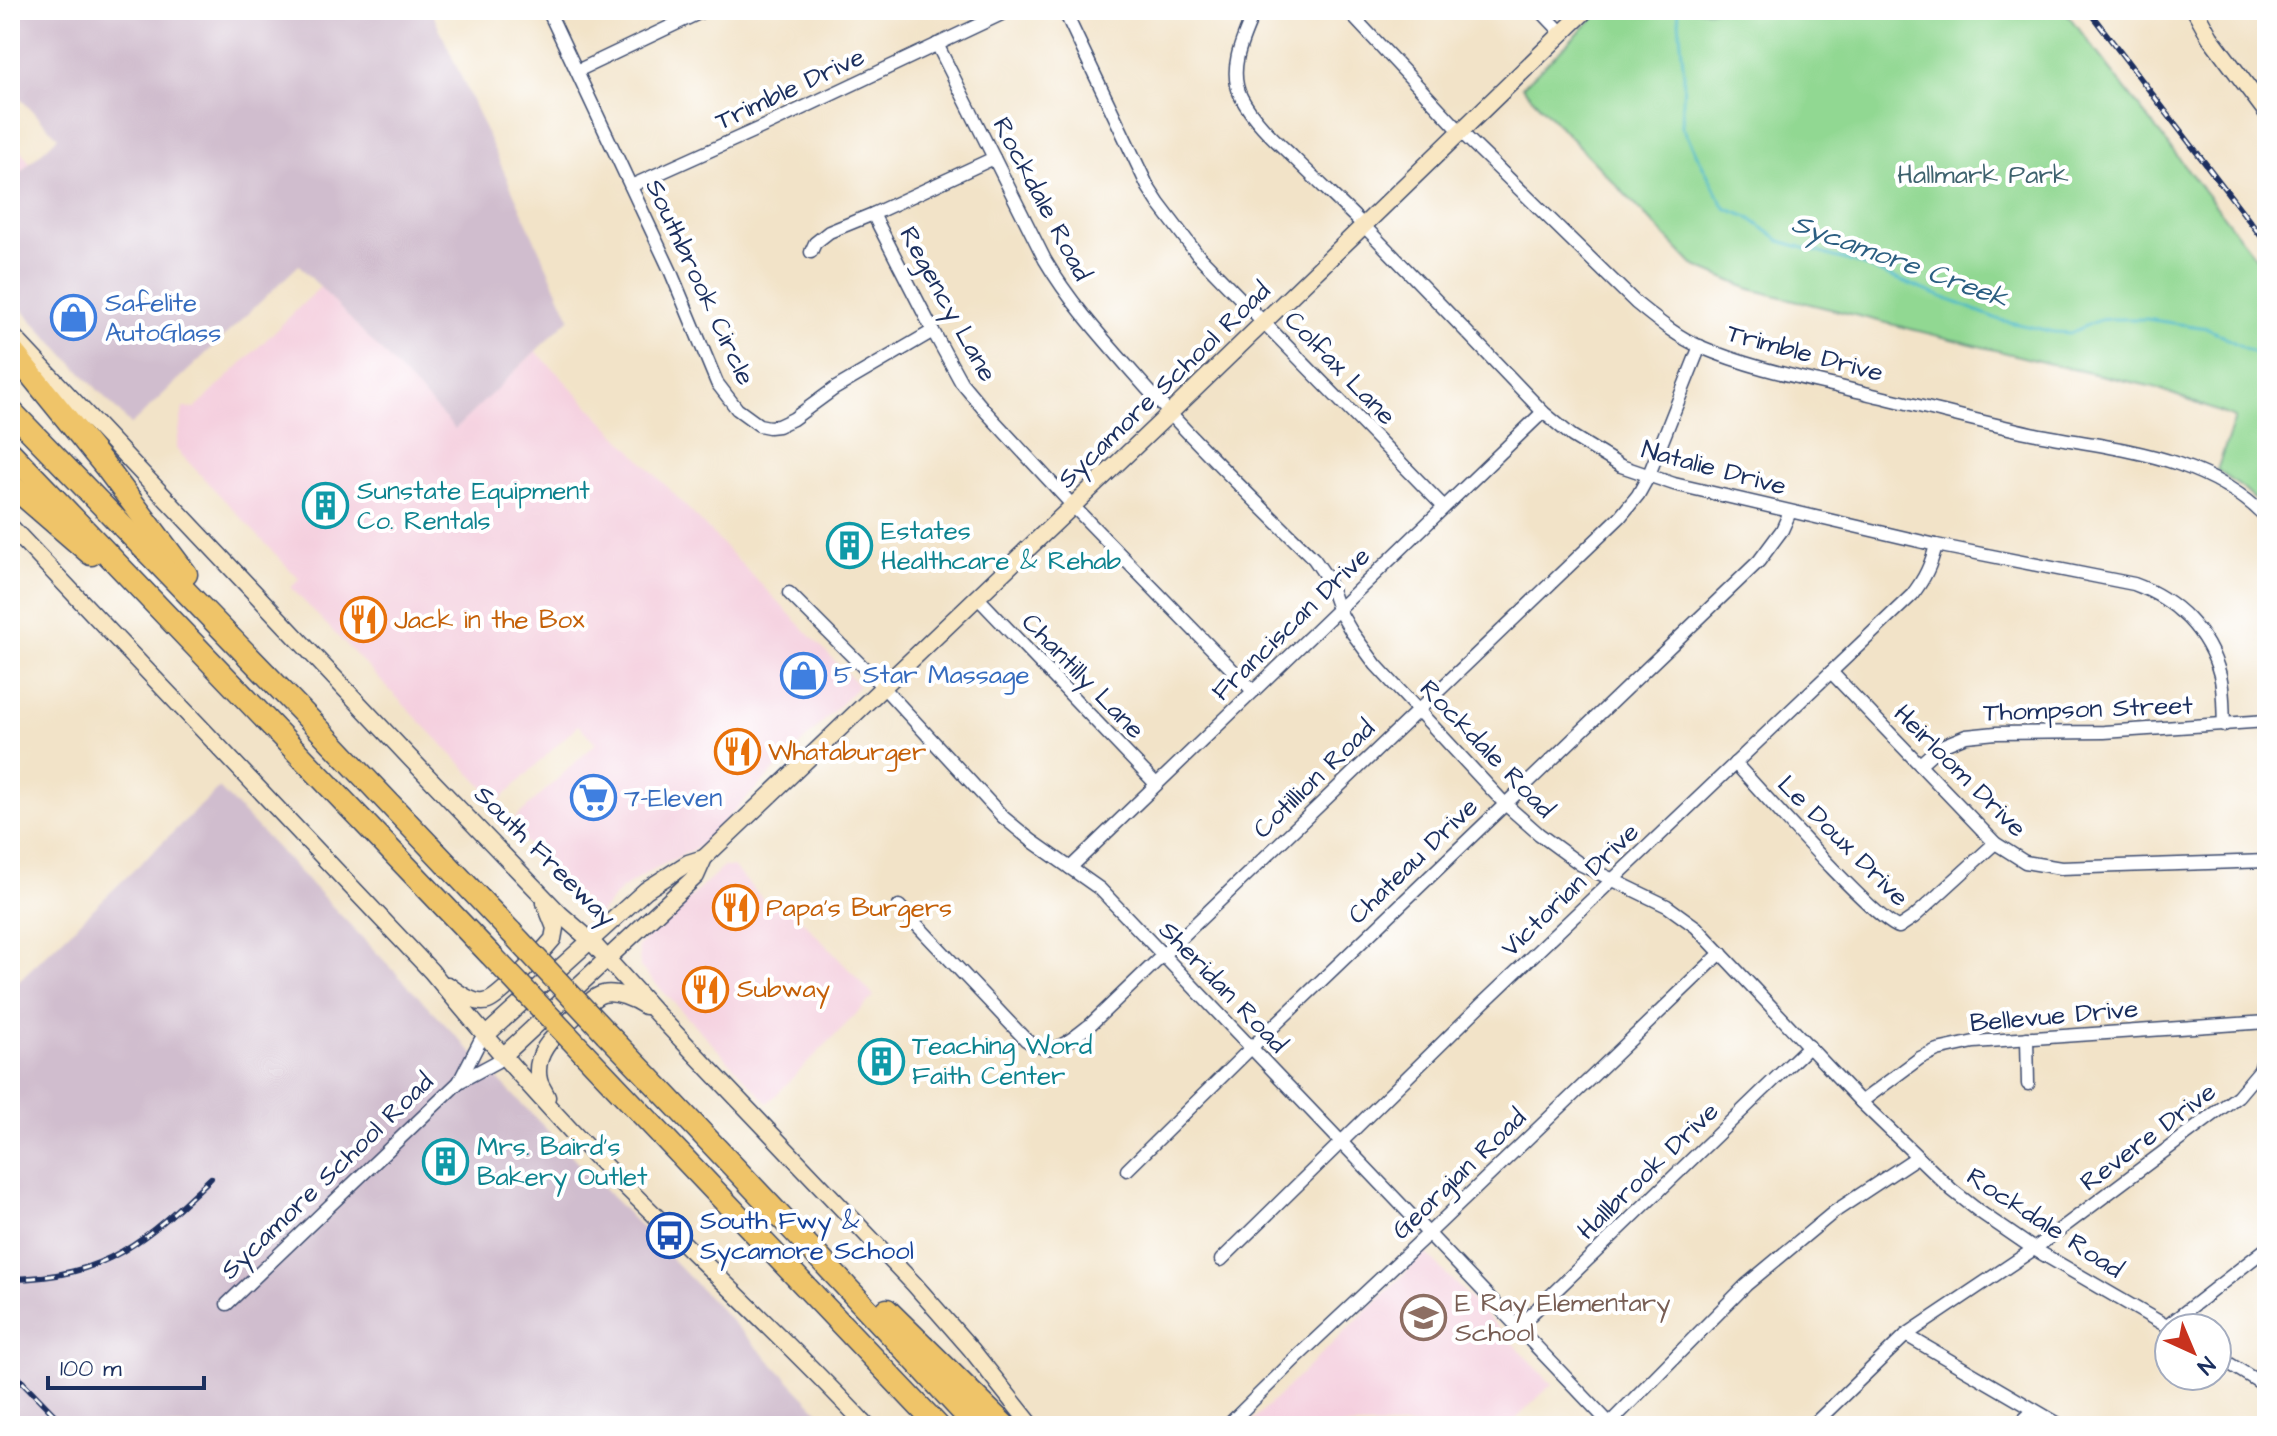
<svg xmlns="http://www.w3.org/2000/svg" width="2277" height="1436" viewBox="0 0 2277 1436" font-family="'Architects Daughter',sans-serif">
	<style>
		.built { fill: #f4cfde }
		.industrial { fill: #d0bdce }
		.green { fill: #91d892; stroke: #568478; stroke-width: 2 }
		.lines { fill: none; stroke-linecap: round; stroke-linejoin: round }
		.stream { stroke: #4bb9c4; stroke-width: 3 }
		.street-casing { stroke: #3b4a6e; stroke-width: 15 }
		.secondary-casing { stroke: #3b4a6e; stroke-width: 19 }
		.highway-casing { stroke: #3b4a6e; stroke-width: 25 }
		.street { stroke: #fff; stroke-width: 12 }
		.secondary { stroke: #f9e7c3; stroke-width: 16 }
		.highway { stroke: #efc469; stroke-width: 22 }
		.rail-casing { stroke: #1b2f5e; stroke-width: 6 }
		.rail { stroke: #fff; stroke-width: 3; stroke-dasharray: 9; stroke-linecap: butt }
		.highway-bridge-casing { stroke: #3b4a6e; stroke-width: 25; stroke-linecap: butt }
		.highway-bridge { stroke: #efc469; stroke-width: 22 }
		.labels { text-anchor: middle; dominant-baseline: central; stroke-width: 8; stroke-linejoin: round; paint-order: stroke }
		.street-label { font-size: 26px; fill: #1b2f5e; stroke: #fff }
		.park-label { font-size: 26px; fill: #3e626e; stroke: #fff }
		.shop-label { font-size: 26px; fill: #366cbe; stroke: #fff; text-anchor: start }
		.culture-label { font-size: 26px; fill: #0d838f; stroke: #fff; text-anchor: start }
		.food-label { font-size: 26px; fill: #c56008; stroke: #fff; text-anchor: start }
		.transit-label { font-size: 26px; fill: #164399; stroke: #fff; text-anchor: start }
		.education-label { font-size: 26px; fill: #785e54; stroke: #fff; text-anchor: start }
		.water-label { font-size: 28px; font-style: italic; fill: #2c5f82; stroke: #fff }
	</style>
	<rect width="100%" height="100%" fill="#fff"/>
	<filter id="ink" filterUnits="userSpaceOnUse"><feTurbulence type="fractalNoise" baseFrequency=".0125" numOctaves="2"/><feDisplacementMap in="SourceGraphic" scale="16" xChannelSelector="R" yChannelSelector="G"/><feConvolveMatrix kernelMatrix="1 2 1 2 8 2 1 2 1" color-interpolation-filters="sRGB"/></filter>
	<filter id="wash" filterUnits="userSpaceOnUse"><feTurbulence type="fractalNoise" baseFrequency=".006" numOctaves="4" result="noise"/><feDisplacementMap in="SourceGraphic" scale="32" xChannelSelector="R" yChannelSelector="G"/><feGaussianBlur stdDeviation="1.8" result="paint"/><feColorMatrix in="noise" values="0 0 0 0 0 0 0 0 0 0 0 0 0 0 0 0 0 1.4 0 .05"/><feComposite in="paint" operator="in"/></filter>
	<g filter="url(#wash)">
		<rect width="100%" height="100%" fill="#f2e3c8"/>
		<!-- built -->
		<g class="built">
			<polygon points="10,135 30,163 10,182"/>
			<polygon points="320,287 455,428 536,351 859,686 697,848 652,870 622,889 598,915 508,825 596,743 578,725 498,802 291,588 299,579 176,449 183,408 195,409"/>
			<polygon points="723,867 733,867 772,909 783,900 874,996 768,1103 640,967 638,946"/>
			<polygon points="1426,1253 1552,1384 1509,1426 1247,1426"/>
		</g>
		<!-- industrial -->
		<g class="industrial">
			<polygon points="10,10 431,10 570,318 455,429 299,265 131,425 10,297 10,182 58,137 10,88"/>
			<polygon points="219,788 463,1043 833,1426 10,1426 10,989"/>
		</g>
		<!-- green -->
		<polygon class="green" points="1602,10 2064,10 2267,272 2267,511 2242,488 2217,470 2235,418 2154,387 2059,366 1750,289 1693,265 1522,87"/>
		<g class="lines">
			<!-- stream -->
			<polyline class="stream" points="1678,10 1684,75 1682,126 1725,208 1748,217 1780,241 1859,264 2000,320 2054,332 2070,333 2099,320 2110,319 2146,319 2207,328 2267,360"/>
		</g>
	</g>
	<g filter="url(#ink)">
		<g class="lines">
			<defs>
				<g id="street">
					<polyline points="548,10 670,270 717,383 737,409 759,425 769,427 778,426 793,419 834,389 933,331"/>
					<polyline points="1064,10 1148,187 1159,204 1197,254 1444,507"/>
					<path d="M1255,10C1244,36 1227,68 1241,97C1253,120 1274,139 1292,156C1315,179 1339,201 1362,224C1423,286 1483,349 1543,412L1572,436L1621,466L1674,484L1936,545L2134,584C2176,599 2208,631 2220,675C2224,691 2223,709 2224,725"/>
					<path d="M1347,10L1460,131L1636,303C1656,319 1677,337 1701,347C1757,371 1819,381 1877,396C1929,408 1980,422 2031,433C2116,450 2203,453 2267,518"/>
					<polyline points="1540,10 1562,33"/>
					<path d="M937,44L1045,260C1068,299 1097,332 1127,366C1186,434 1250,496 1314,559L1327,578L1338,609L1351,631L1376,665L1505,804L1539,834L1580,864L1667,906L1696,927L1861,1102L1952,1190L1980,1212L2034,1249L2170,1328"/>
					<polyline points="577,71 705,10"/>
					<polyline points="631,186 771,123 1010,10"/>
					<polyline points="873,214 933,331 961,382 986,412 1073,506 1253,691"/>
					<polyline points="811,252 815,243 829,232 873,214 994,158"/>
					<polyline points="789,593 884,688 1003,817 1032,841 1100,889 1612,1426"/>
					<polyline points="978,598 1156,784"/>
					<polyline points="1831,672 1995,843 2025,862 2061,868 2267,861"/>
					<path d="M1735,763C1759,789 1877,923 1899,927L1914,917L1995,843"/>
					<polyline points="1920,764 1939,747 1966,736 1996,733 2104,732 2267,721"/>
					<polyline points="1070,868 1543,412"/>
					<path d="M899,906L1026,1040C1054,1059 1067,1042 1090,1025L1620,517L1638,495L1648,477L1700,346"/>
					<polyline points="2027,1038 2028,1084"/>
					<polyline points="459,1082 480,1041 485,1036"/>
					<polyline points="1861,1102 1920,1058 1937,1050 1974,1042 2267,1022"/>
					<polyline points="1127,1170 1251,1048 1759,561 1782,530 1790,512"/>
					<path d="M1221,1260L1482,1004L1912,595C1925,578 1931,565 1936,545"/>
					<polyline points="227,1304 459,1082 496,1062 504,1055"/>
					<polyline points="2167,1326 2267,1248"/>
					<polyline points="1518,1327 1809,1046"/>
					<polyline points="1906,1335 2062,1426"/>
					<polyline points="2217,1356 2267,1387"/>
					<polyline points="1227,1426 1299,1355 1428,1234 1721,953"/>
					<polyline points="1607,1426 1746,1285 1834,1212 1917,1157"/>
					<polyline points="1812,1426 1906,1335 2034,1249 2238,1096 2260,1070 2267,1046"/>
					<polyline points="2017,1426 2034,1410"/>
				</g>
				<g id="secondary">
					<polyline points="2195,10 2210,37 2267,113"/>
					<polyline points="10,333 410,758 560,914 590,940 656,1013 914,1284 971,1349 1032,1426"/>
					<path d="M10,526L431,971C484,1035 539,1098 596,1157C686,1248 780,1333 867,1426"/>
					<path d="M448,985C457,992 476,1006 488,1001C501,996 543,951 553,939L555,928L545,903"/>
					<polyline points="485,1036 646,890 688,863 704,858"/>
					<polyline points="504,1055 696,876 704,858 1169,414 1586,10"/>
					<path d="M547,1097C545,1092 540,1085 539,1080C532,1050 560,1031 578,1013C585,1007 594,996 603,994C616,991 634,999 645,1006"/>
				</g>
				<g id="highway">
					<polyline points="10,349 105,466 186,574"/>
					<polyline points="10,410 313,723 511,932"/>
					<polyline points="10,452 489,953"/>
					<polyline points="10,484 91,554"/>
					<path d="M606,1033C731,1162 853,1294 976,1426"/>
					<polyline points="584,1053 938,1426"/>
					<polyline points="887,1310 1005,1426"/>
				</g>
			</defs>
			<!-- street casing -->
			<use href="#street" class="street-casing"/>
			<!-- secondary casing -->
			<use href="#secondary" class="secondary-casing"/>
			<!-- highway casing -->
			<use href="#highway" class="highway-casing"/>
			<!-- street -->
			<use href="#street" class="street"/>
			<!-- secondary -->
			<use href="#secondary" class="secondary"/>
			<!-- highway -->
			<use href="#highway" class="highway"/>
			<defs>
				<g id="rail">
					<polyline points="2088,10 2267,244"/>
					<path d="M10,1279C106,1278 146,1240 211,1178"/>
					<polyline points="10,1369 65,1426"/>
				</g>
			</defs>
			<!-- rail casing -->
			<use href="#rail" class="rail-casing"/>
			<!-- rail -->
			<use href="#rail" class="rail"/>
			<defs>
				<g id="highway-bridge">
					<polyline points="511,932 606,1033"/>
					<polyline points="489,953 584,1053"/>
				</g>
			</defs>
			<!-- highway-bridge casing -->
			<use href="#highway-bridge" class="highway-bridge-casing"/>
			<!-- highway-bridge -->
			<use href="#highway-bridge" class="highway-bridge"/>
		</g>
	</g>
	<!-- icons -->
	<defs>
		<symbol id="shop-ring" viewBox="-11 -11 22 22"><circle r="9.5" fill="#fff" stroke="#3f7fe0" stroke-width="1.5"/><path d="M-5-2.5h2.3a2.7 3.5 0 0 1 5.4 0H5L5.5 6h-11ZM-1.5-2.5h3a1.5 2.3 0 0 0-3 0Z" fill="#3f7fe0"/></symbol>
		<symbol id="building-ring" viewBox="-11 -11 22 22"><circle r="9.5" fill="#fff" stroke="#0f9aa8" stroke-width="1.5"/><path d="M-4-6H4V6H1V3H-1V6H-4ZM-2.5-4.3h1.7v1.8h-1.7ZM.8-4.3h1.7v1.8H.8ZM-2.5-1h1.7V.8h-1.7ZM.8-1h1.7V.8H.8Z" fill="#0f9aa8"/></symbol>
		<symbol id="restaurant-ring" viewBox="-11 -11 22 22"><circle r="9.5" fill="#fff" stroke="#e8710a" stroke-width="1.5"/><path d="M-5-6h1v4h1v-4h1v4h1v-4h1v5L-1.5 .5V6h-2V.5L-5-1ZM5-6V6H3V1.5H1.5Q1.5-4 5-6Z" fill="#e8710a"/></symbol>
		<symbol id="supermarket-ring" viewBox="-11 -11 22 22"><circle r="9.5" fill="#fff" stroke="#3f7fe0" stroke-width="1.5"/><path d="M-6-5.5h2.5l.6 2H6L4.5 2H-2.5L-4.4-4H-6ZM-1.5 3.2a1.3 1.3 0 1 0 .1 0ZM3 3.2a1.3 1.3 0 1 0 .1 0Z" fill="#3f7fe0"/></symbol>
		<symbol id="bus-ring" viewBox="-11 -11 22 22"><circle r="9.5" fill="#fff" stroke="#1a4fb4" stroke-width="1.5"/><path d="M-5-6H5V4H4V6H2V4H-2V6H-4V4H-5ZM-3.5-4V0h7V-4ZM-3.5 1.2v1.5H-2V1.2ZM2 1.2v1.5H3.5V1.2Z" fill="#1a4fb4"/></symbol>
		<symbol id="school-ring" viewBox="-11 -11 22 22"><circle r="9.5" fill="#fff" stroke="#8d6e63" stroke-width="1.5"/><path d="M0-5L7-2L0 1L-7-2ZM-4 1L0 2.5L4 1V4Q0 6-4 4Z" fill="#8d6e63"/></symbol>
	</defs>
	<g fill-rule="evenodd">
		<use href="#shop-ring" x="48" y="292" width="51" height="51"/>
		<use href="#building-ring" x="300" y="480" width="51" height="51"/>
		<use href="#building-ring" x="824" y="520" width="51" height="51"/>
		<use href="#restaurant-ring" x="338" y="594" width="51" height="51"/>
		<use href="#shop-ring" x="778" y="650" width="51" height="51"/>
		<use href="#restaurant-ring" x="712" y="726" width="51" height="51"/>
		<use href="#supermarket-ring" x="568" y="772" width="51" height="51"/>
		<use href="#restaurant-ring" x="710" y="882" width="51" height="51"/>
		<use href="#restaurant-ring" x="680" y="964" width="51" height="51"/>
		<use href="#building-ring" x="856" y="1036" width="51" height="51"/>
		<use href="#building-ring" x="420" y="1136" width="51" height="51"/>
		<use href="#bus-ring" x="644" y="1210" width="51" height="51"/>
		<use href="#school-ring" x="1398" y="1292" width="51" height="51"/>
	</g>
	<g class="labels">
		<!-- street labels -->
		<g class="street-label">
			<text transform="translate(790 89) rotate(-25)">Trimble Drive</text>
			<text transform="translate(1042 199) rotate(62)">Rockdale Road</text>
			<text transform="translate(700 282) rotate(65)">Southbrook Circle</text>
			<text transform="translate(948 304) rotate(61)">Regency Lane</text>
			<text transform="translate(1805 353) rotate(15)">Trimble Drive</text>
			<text transform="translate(1340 368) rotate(46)">Colfax Lane</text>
			<text transform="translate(1164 385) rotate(-44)">Sycamore School Road</text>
			<text transform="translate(1714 468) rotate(15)">Natalie Drive</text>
			<text transform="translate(1291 624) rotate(-44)">Franciscan Drive</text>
			<text transform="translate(1083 676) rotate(46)">Chantilly Lane</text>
			<text transform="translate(2088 709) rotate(-2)">Thompson Street</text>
			<text transform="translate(1487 749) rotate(46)">Rockdale Road</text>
			<text transform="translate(1960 771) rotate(45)">Heirloom Drive</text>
			<text transform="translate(1314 779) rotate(-44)">Cotillion Road</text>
			<text transform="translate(1843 841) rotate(45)">Le Doux Drive</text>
			<text transform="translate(545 856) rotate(45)">South Freeway</text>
			<text transform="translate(1413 861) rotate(-44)">Chateau Drive</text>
			<text transform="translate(1570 890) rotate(-44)">Victorian Drive</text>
			<text transform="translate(1223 987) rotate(46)">Sheridan Road</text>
			<text transform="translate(2054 1016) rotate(-5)">Bellevue Drive</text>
			<text transform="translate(2148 1137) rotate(-37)">Revere Drive</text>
			<text transform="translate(1648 1171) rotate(-44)">Hallbrook Drive</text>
			<text transform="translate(1459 1174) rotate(-44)">Georgian Road</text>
			<text transform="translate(327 1176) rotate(-44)">Sycamore School Road</text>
			<text transform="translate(2045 1223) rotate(33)">Rockdale Road</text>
		</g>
		<!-- park labels -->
		<g class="park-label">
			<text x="1983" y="175">Hallmark Park</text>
		</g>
		<!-- shop labels -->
		<g class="shop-label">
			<text x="105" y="303">Safelite<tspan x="105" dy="30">AutoGlass</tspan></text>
			<text x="834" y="675">5 Star Massage</text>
			<text x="624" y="798">7-Eleven</text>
		</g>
		<!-- culture labels -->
		<g class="culture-label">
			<text x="357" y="491">Sunstate Equipment<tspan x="357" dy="30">Co. Rentals</tspan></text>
			<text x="881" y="531">Estates<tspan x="881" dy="30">Healthcare &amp; Rehab</tspan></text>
			<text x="912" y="1046">Teaching Word<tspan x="912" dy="30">Faith Center</tspan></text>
			<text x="477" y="1147">Mrs. Baird’s<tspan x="477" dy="30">Bakery Outlet</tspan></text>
		</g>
		<!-- food labels -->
		<g class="food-label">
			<text x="394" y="620">Jack in the Box</text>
			<text x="768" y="752">Whataburger</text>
			<text x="766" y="908">Papa's Burgers</text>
			<text x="737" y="989">Subway</text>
		</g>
		<!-- transit labels -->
		<g class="transit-label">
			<text x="700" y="1221">South Fwy &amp;<tspan x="700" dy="30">Sycamore School</tspan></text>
		</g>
		<!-- education labels -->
		<g class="education-label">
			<text x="1455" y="1303">E Ray Elementary<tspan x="1455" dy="30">School</tspan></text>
		</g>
		<!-- water labels -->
		<g class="water-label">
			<text transform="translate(1900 261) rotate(20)">Sycamore Creek</text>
		</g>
	</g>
	<!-- margin -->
	<rect width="2277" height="1436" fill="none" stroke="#fff" stroke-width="40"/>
	<!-- north arrow -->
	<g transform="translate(2193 1352) rotate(136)"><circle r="38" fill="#ffffff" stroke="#a4acbf" stroke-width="2"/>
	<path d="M0-6L14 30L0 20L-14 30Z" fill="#c8321e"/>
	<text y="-12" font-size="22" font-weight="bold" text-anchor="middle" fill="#1b2f5e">N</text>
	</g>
	<!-- scale -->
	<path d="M48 1376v12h156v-12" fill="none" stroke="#1b2f5e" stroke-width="4"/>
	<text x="60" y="1376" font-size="24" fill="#1b2f5e" stroke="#ffffff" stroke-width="6" paint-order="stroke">100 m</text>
</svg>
